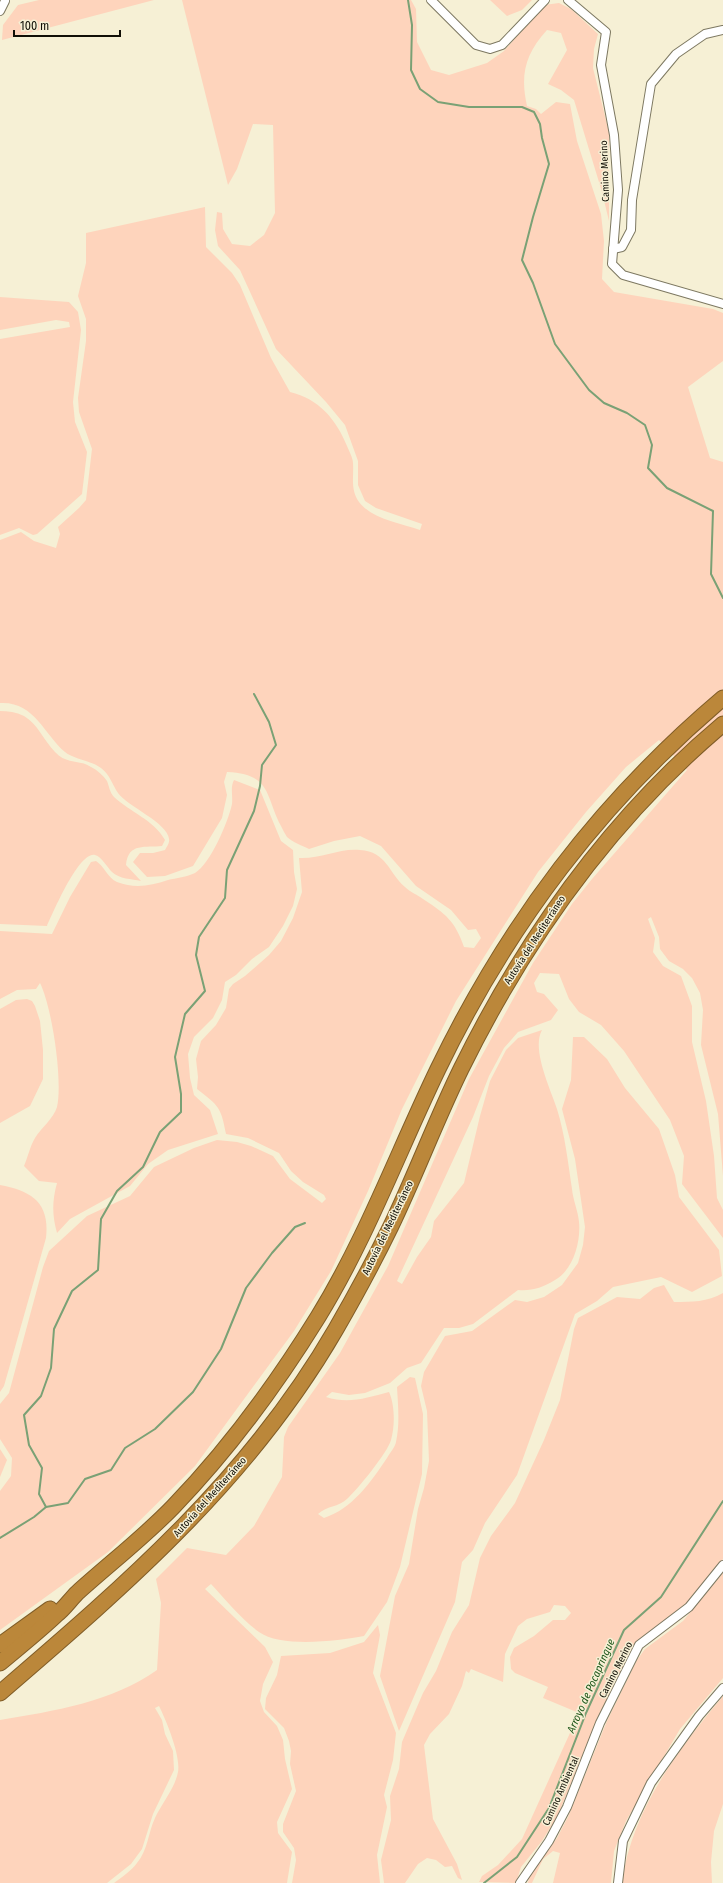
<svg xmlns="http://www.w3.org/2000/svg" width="723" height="1883" viewBox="0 0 723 1883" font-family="'Fira Sans Condensed',sans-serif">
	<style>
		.green { fill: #fed4bc }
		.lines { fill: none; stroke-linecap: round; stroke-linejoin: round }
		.stream { stroke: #7aa175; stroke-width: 2 }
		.street-casing { stroke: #7d7861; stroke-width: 10 }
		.highway-casing { stroke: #805d28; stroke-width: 17 }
		.street { stroke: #fff; stroke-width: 8 }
		.highway { stroke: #bb873a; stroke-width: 15 }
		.labels { text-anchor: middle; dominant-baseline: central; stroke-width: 3; stroke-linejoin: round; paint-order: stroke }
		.street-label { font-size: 10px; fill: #110f06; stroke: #f6f0d5 }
		.water-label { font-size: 11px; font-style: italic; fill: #1e5519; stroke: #f6f0d5 }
	</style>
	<rect width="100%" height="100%" fill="#f6f0d5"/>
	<!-- green -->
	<g class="green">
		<polygon points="39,0 154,0 2,40 3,25 18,5"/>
		<path d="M182,0H411L416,9L417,42L431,70L449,75L487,63L504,51L544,5L559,3L571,9L598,34L594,49L593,68L609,132V221L602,192L574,100L561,90L548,84L567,50L561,33L547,30C525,54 520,75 527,106L536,109L541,114L556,102L570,104L577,141L601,214L604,241L602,279L614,292L713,309L723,313V361L688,387L710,458L723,462V1176L718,1114L701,1045L703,1010L700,993L692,978L683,969L669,961L660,949L659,937L651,917L648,919L655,938L653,952L663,966L681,976L692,1006V1042L706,1101L714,1156L717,1198L723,1210V1238L682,1184L684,1156L670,1120L624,1051L601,1025L579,1012L569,999L559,974L540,973L534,983L537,992L544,994L558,1010L551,1020L518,1032L504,1048L489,1076L473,1117L397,1281L402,1284L417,1257L431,1237L434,1221L464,1183L480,1116L490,1081L506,1050L518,1038L542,1030C531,1049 551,1090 557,1109C565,1135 568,1162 572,1189C573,1200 578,1211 579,1222C581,1242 573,1270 555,1280C542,1288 532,1291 518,1290L473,1324L459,1328H444L421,1363L407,1368L390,1383L365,1393L349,1395L332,1392L326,1397C348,1404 367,1398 389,1392C395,1405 395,1426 391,1440C388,1452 357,1490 347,1499C339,1507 326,1506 318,1514L324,1518C352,1509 371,1482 387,1458C390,1453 395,1447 396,1442C400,1424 398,1405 397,1387L410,1377L415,1378L423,1414L422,1474L400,1567L387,1602L364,1636C338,1641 281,1648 259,1632C241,1619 226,1600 211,1584L205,1589L265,1647L273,1662L263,1684L260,1701L264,1712L277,1726L283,1740L285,1759L292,1789L277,1822L278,1833L292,1852L287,1883H114C122,1877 131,1871 137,1863C148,1850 148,1833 155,1818C162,1803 175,1788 178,1772C181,1756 166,1720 159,1706L155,1708L162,1720L165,1734L173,1751L174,1770L153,1814L142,1849L131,1864L107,1883H0V1720C54,1711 112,1702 157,1670L161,1603L156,1579L187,1548L226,1555L254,1526L282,1477L284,1437L288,1427L340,1353L388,1266L469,1079L533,963L572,904L592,879L687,770L659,740L626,767L586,812L538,872L456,1001L402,1109L368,1191L331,1271L294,1331L195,1466L108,1552L0,1630V1491L11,1476L12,1458L0,1439V1404L9,1393L43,1267L49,1251L87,1216L130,1196L154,1167L194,1148L217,1140L237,1142L251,1146L273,1156L290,1179L322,1203L326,1199L324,1195L303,1182L291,1171L279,1153L248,1138L226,1134C221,1107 219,1106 197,1089L198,1077L196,1059L201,1041L216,1025L226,1008L229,989L233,984L245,976L269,955L281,941L293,918L302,892L299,858C321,859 339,848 360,850C387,852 388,872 405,887C410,892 418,895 423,899C446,914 455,921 464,947L474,948L481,938L476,929L468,930L451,910L416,886L381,846L360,836L334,841L309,849C303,846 292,842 287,837C285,834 283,830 281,826C265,796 272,774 227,772L224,782L227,795L222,818L193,866L165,876L147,877L133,862L140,853H153L165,850C167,846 170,843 169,839C168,823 127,806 118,793C112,784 110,775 101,768C90,760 73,759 65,752C44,734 34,701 0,703V540L21,532L34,541L56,548L60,534L58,527L79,508L86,500L92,449L79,412L78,398L86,341V319L78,296L86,263V233L205,207L206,247L232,273L240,285L271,358L290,392C319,399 336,419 347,446C349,451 353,458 353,463C354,477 350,489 359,502C372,519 400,523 420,530L422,524L376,508L365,501L358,485V461L345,425L326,402L276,349L240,270L218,246L215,230L217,212L222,213L223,229L232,244L250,246L264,235L275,213L273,125L253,124L237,169L228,185Z"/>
		<polygon points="490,0 532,0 522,10 507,16"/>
		<polygon points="0,297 69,302 78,312 81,330 73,402 75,422 87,452 82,494 37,534 33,535 19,528 0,535 0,339 70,327 69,322 56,320 0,330"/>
		<path d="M0,711C8,711 16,712 24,716C38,724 44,741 55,752C67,765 79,759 91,767C97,770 103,775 107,781C109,786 110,793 114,797C130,812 154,820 165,840L162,846C146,848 128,842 126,865L141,881C132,879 119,879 112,872C107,867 102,857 95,855C79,851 53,913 47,926L0,924Z"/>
		<path d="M234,780L260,790L281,841L293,850L294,872L297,889L293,906L283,926L269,947L252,959L236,975L225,982L222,1000L213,1018L194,1037L188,1054L190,1078L194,1095L210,1110L218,1134L168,1150L148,1164L130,1186L70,1219L57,1233C52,1215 52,1201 57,1183L39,1181L24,1166C28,1157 30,1146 35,1138C41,1128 54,1118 57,1107C63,1081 52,1007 40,983L36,989L17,990L0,999V931L52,934L70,897L91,862L96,861C104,866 108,878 117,882C135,889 150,886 168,880C176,878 187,877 195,873C211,863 228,822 232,804C233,795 230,788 234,780Z"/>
		<polygon points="27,999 32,1001 35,1006 40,1021 43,1050 43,1079 30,1106 0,1123 0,1009 16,1000"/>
		<polygon points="573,1037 584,1037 607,1059 625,1088 659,1129 675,1175 679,1197 719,1250 722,1276 692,1292 661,1277 613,1287 597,1301 575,1314 517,1475 485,1523 473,1550 462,1562 455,1602 399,1731 380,1676 395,1596 409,1564 418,1509 424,1488 429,1461 427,1411 421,1386 424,1372 445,1336 472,1331 515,1300 527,1302 544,1297 562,1285 578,1263 583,1245 585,1227 575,1159 562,1109 571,1080"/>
		<path d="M0,1185C31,1191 50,1202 46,1238L4,1386L0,1392Z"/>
		<path d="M664,1285L674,1302C692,1302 707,1302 723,1293V1559L697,1593L677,1613L638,1641L598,1717L558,1815L542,1841L521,1867L516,1883L479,1882L482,1876L498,1865L522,1839L579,1713L543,1698L548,1687L515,1673L511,1669L510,1657L514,1648L534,1636L553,1620H565L571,1613L565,1606L554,1605L550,1612L527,1619L518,1626L505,1654L503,1682L471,1669L469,1673L466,1671L462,1686L449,1714L430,1734L424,1745L433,1819L457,1864L462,1880L458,1878L452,1866L445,1867L436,1860L427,1858L418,1864L405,1883H384L381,1860L391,1820L390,1796L399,1769L402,1742L423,1693L436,1671L452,1632L469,1605L480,1558L491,1536L515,1503L544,1440L560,1400L574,1329L578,1318L617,1297L640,1299L654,1288Z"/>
		<polygon points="0,1449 7,1460 0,1477"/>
		<polygon points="723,1573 723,1678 680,1729 626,1821 614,1851 611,1883 553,1883 560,1853 553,1851 543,1859 532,1883 528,1883 529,1876 557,1838 568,1817 607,1721 637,1660 645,1649 683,1621"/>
		<polygon points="378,1625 380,1635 373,1673 396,1733 393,1760 384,1795 387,1807 377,1855 380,1883 292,1883 296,1860 294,1848 283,1832 283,1824 296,1791 290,1764 291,1751 289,1741 284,1728 265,1709 266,1698 277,1675 281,1656 330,1653 364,1642"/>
		<path d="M723,1696V1804L714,1831L711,1862L712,1883H622C631,1811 678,1750 723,1696Z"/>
	</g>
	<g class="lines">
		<!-- stream -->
		<g class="stream">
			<polyline points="408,0 412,25 411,70 420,89 438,102 469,107 522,107 534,112 540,124 542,138 549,164 533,217 522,260 533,283 555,344 589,390 604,403 627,413 645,425 652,445 648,468 667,488 713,511 711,574 723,598"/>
			<polyline points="46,1507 39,1494 42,1468 29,1445 24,1415 41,1396 51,1368 54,1329 72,1291 98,1270 101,1219 117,1191 143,1167 160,1132 181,1112 181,1094 175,1057 185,1014 205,991 196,955 199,937 225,898 227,870 254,811 260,786 262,765 276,745 269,722 254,694"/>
			<polyline points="0,1538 34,1517 46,1507 68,1503 85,1479 111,1470 125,1448 155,1429 193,1392 221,1349 246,1288 272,1253 295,1227 305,1223"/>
			<polyline points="484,1883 517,1857 549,1808 586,1713 624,1630 661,1597 723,1501"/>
		</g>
		<defs>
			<g id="street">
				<polyline points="431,0 476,45 490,49 502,45 545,0"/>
				<polyline points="568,0 606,32 601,65 614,135 618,190 612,264 623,275 723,304"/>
				<polyline points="0,11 5,1"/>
				<polyline points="613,249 622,247 631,230 632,200 651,84 676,54 705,34 723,30"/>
				<polyline points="520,1883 549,1841 567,1807 600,1723 639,1645 689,1607 723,1565"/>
				<polyline points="618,1883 623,1841 651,1783 699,1716 723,1688"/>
			</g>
			<g id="highway">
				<polyline points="0,1645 50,1609"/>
				<path d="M0,1663C19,1647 38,1632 56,1615C64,1609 70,1600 77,1593C109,1564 143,1538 173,1507C228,1450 276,1385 318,1317C366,1239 398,1152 438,1069C508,924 600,802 723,698"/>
				<path d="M0,1693C128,1583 250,1478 336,1329C355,1296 374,1261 391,1226C416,1174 436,1120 461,1069C525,939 611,818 723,724"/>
			</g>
		</defs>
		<!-- street casing -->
		<use href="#street" class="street-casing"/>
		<!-- highway casing -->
		<use href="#highway" class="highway-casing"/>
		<!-- street -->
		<use href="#street" class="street"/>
		<!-- highway -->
		<use href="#highway" class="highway"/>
	</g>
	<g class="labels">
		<!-- street labels -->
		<g class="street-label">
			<text transform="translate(605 171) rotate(-92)">Camino Merino</text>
			<text transform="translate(535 940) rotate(-57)">Autovía del Mediterráneo</text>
			<text transform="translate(388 1228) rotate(-64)">Autovía del Mediterráneo</text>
			<text transform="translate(210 1497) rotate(-48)">Autovía del Mediterráneo</text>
			<text transform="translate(616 1670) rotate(-63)">Camino Merino</text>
			<text transform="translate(561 1791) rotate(-66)">Camino Ambiental</text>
		</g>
		<!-- water labels -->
		<g class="water-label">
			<text transform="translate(591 1686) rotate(-66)">Arroyo de Pocapringue</text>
		</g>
	</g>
	<!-- scale -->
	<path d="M14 30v6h106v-6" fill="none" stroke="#110f06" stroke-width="2"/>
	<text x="20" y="30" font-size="12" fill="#110f06" stroke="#f6f0d5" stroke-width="3" paint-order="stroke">100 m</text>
</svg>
